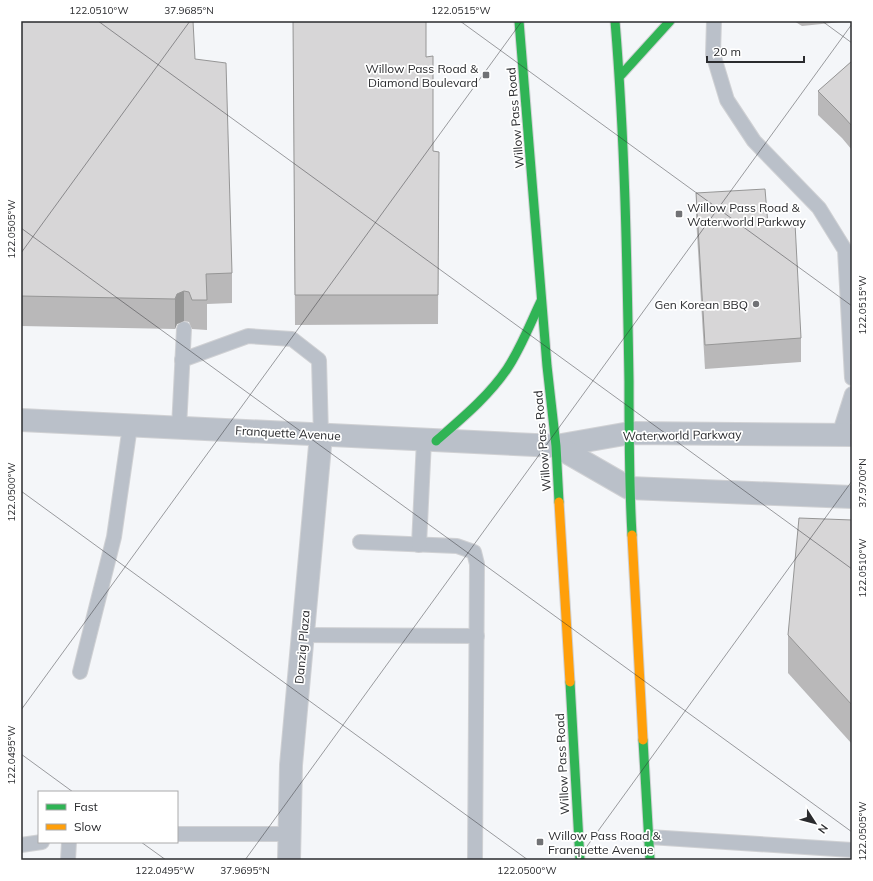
<svg xmlns="http://www.w3.org/2000/svg" width="873" height="881" viewBox="0 0 873 881" font-family="Mulish,sans-serif">
	<style>
		.lines { fill: none; stroke-linecap: round; stroke-linejoin: round }
		.lane-casing { stroke: #d0d1d4; stroke-width: 16 }
		.street-casing { stroke: #d0d1d4; stroke-width: 24 }
		.fast-casing { stroke: #d0d1d4; stroke-width: 11 }
		.slow-casing { stroke: #d0d1d4; stroke-width: 11 }
		.lane { stroke: #bac0c9; stroke-width: 14 }
		.street { stroke: #bac0c9; stroke-width: 22 }
		.fast { stroke: #30b455; stroke-width: 9 }
		.slow { stroke: #ff9f0a; stroke-width: 9 }
		.wall { fill: #b9b8b9 }
		.shaded-wall { fill: #969696 }
		.building { fill: #d7d6d7; stroke: #969696 }
		.ticks { fill: none; stroke: #2a2b2e; stroke-width: 1; stroke-opacity: 0.45 }
		.poi-dot { fill: #717275; stroke: #fff; stroke-width: 1.5 }
		.labels { text-anchor: middle; dominant-baseline: central; stroke-width: 3.5; stroke-linejoin: round; paint-order: stroke }
		.poi-label { font-size: 12px; fill: #2a2b2e; stroke: #fff; text-anchor: end }
		.street-label { font-size: 12px; fill: #2a2b2e; stroke: #fff }
		.neatline { fill: none; stroke: #2a2b2e; stroke-width: 1.5 }
		.ticks-label { font-size: 10px; text-anchor: middle; fill: #2a2b2e }
	</style>
	<rect width="100%" height="100%" fill="#f4f6f9"/>
	<g class="lines">
		<defs>
			<g id="lane">
				<polyline points="714,21 713,54 727,100 754,141 819,208 845,250 852,378"/>
				<polyline points="182,360 248,336 292,339 319,360 321,435"/>
				<polyline points="179,428 184,329"/>
				<polyline points="839,435 852,394"/>
				<polyline points="360,542 457,546 474,552 477,564 475,860"/>
				<polyline points="419,545 424,440"/>
				<polyline points="303,635 477,636"/>
				<polyline points="80,672 114,537 130,426"/>
				<polyline points="177,834 290,834"/>
				<polyline points="649,837 852,850"/>
				<polyline points="21,845 42,842"/>
				<polyline points="68,860 69,842"/>
			</g>
			<g id="street">
				<polyline points="21,420 556,446 630,433 852,435"/>
				<polyline points="556,446 629,488 852,497"/>
				<polyline points="289,860 291,765 321,435"/>
			</g>
			<g id="fast">
				<polyline points="519,21 547,366 556,446 559,502"/>
				<path d="M615,21C625,141 627,261 629,381C629,433 629,484 632,535"/>
				<polyline points="621,75 670,21"/>
				<path d="M436,441C461,419 488,397 507,369C521,348 530,324 541,301"/>
				<polyline points="570,682 580,860"/>
				<polyline points="643,740 650,860"/>
			</g>
			<g id="slow">
				<polyline points="559,502 570,682"/>
				<polyline points="632,535 643,740"/>
			</g>
		</defs>
		<!-- lane casing -->
		<use href="#lane" class="lane-casing"/>
		<!-- street casing -->
		<use href="#street" class="street-casing"/>
		<!-- fast casing -->
		<use href="#fast" class="fast-casing"/>
		<!-- slow casing -->
		<use href="#slow" class="slow-casing"/>
		<!-- lane -->
		<use href="#lane" class="lane"/>
		<!-- street -->
		<use href="#street" class="street"/>
		<!-- fast -->
		<use href="#fast" class="fast"/>
		<!-- slow -->
		<use href="#slow" class="slow"/>
	</g>
	<!-- wall -->
	<g class="wall">
		<polygon points="21,21 195,59 232,273 232,303 207,304 207,330 192,329 189,322 184,321 177,324 175,329 21,326"/>
		<polygon points="293,21 426,57 433,151 439,152 438,324 295,325"/>
		<polygon points="794,21 851,21 802,26"/>
		<polygon points="852,61 852,150 842,138 818,115 818,91"/>
		<polygon points="696,193 768,225 801,338 801,362 705,369 696,217"/>
		<polygon points="852,520 852,744 788,673 788,635"/>
	</g>
	<!-- shaded-wall -->
	<polygon class="shaded-wall" points="184,291 184,321 177,324 175,329 175,299 177,294"/>
	<!-- building -->
	<g class="building">
		<polygon points="21,21 193,21 195,59 226,63 232,273 206,274 207,300 192,300 189,292 184,291 177,294 175,299 21,296"/>
		<polygon points="293,21 426,21 426,57 433,56 433,151 439,152 438,295 295,295"/>
		<polygon points="852,61 852,126 842,115 818,91"/>
		<polygon points="765,189 768,225 795,223 801,338 705,345 696,193"/>
		<polygon points="799,518 852,520 852,705 788,635"/>
	</g>
	<!-- ticks -->
	<path class="ticks" d="M98,21L852,569M460,21L852,306M822,21L852,43M21,228L852,832M21,253L190,21M21,491L528,860M21,710L522,21M21,754L73,792M141,842L166,860M245,860L852,24M577,860L852,481"/>
	<!-- markers -->
	<g class="poi-dot">
		<rect x="482" y="71" width="8" height="8" rx="2"/>
		<rect x="675" y="210" width="8" height="8" rx="2"/>
		<circle cx="756" cy="304" r="4"/>
		<rect x="536" y="838" width="8" height="8" rx="2"/>
	</g>
	<g class="labels">
		<!-- poi labels -->
		<g class="poi-label">
			<text x="478" y="68">Willow Pass Road &amp;<tspan x="478" dy="14">Diamond Boulevard</tspan></text>
			<text x="687" y="207" text-anchor="start">Willow Pass Road &amp;<tspan x="687" dy="14">Waterworld Parkway</tspan></text>
			<text x="748" y="304">Gen Korean BBQ</text>
			<text x="548" y="835" text-anchor="start">Willow Pass Road &amp;<tspan x="548" dy="14">Franquette Avenue</tspan></text>
		</g>
		<!-- street labels -->
		<g class="street-label">
			<text transform="translate(515 118) rotate(-95)">Willow Pass Road</text>
			<text transform="translate(288 433) rotate(3)">Franquette Avenue</text>
			<text transform="translate(682 435) rotate(-1)">Waterworld Parkway</text>
			<text transform="translate(542 441) rotate(-95)">Willow Pass Road</text>
			<text transform="translate(302 647) rotate(-85)">Danzig Plaza</text>
			<text transform="translate(562 764) rotate(-93)">Willow Pass Road</text>
		</g>
	</g>
	<!-- border -->
	<rect width="873" height="881" fill="none" stroke="#ffffff" stroke-width="44"/>
	<!-- legend -->
	<rect x="38" y="791" width="140" height="52" fill="#ffffff" stroke="#aaaaab"/>
	<rect x="46" y="804" width="20" height="6" fill="#30b455" stroke="#aaaaab"/>
	<text x="74" y="811" font-size="12" fill="#2a2b2e">Fast</text>
	<rect x="46" y="824" width="20" height="6" fill="#ff9f0a" stroke="#aaaaab"/>
	<text x="74" y="831" font-size="12" fill="#2a2b2e">Slow</text>
	<!-- north arrow -->
	<g transform="translate(815 823) rotate(126)" stroke="#ffffff" stroke-width="3" paint-order="stroke">
	<path d="M0-3L7 15L0 10L-7 15Z" fill="#2a2b2e"/>
	<text y="-6" font-size="11" font-weight="bold" text-anchor="middle" fill="#2a2b2e">N</text>
	</g>
	<!-- scale -->
	<path d="M707 56v6h97v-6" fill="none" stroke="#2a2b2e" stroke-width="2"/>
	<text x="713" y="56" font-size="12" fill="#2a2b2e" stroke="#ffffff" stroke-width="3" paint-order="stroke">20 m</text>
	<rect x="22" y="22" width="829" height="837" class="neatline"/>
	<g class="ticks-label">
		<text x="99" y="14">122.0510°W</text>
		<text x="189" y="14">37.9685°N</text>
		<text x="461" y="14">122.0515°W</text>
		<text transform="translate(11 229) rotate(-90)" y="4">122.0505°W</text>
		<text transform="translate(862 305) rotate(-90)" y="4">122.0515°W</text>
		<text transform="translate(862 483) rotate(-90)" y="4">37.9700°N</text>
		<text transform="translate(11 492) rotate(-90)" y="4">122.0500°W</text>
		<text transform="translate(862 568) rotate(-90)" y="4">122.0510°W</text>
		<text transform="translate(11 755) rotate(-90)" y="4">122.0495°W</text>
		<text transform="translate(862 831) rotate(-90)" y="4">122.0505°W</text>
		<text x="165" y="874">122.0495°W</text>
		<text x="245" y="874">37.9695°N</text>
		<text x="527" y="874">122.0500°W</text>
	</g>
</svg>
